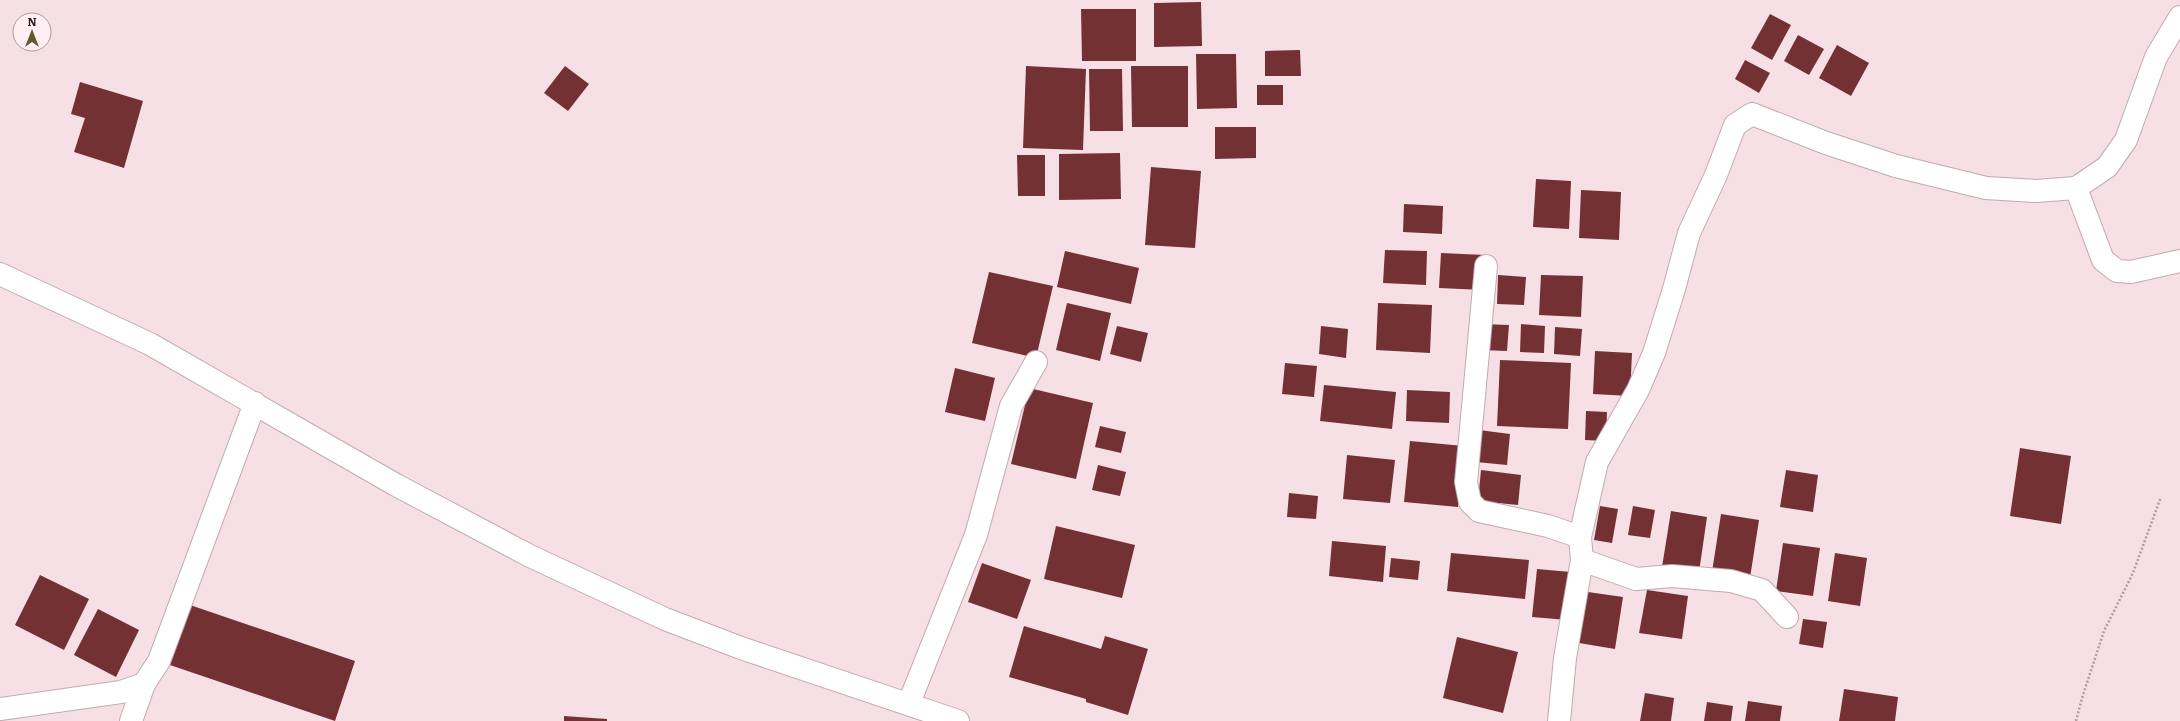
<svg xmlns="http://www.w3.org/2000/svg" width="2180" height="721" viewBox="0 0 2180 721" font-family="Literata,serif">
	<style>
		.building { fill: #733133 }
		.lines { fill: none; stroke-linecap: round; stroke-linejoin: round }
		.street-casing { stroke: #c1aab0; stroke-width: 24 }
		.path { stroke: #ae9ca1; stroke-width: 2.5; stroke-dasharray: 2 2; stroke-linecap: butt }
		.street { stroke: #fff; stroke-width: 22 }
	</style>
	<rect width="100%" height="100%" fill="#f7dfe6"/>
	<!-- building -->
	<g class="building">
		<polygon points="1201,2 1202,46 1154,47 1154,3"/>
		<polygon points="1081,9 1136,9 1136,61 1082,61"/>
		<polygon points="1770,14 1791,25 1772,60 1751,48"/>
		<polygon points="1798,35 1824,49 1809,75 1784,61"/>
		<polygon points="1837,45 1869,63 1851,96 1819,78"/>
		<polygon points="1300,50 1301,76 1265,76 1265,51"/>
		<polygon points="1196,54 1236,54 1237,108 1197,109"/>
		<polygon points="1745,60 1770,73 1759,93 1735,79"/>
		<polygon points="565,66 589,84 568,111 544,93"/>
		<polygon points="1026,66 1086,69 1083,150 1023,148"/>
		<polygon points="1131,66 1188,66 1188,127 1132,127"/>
		<polygon points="1089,69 1122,69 1123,131 1090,131"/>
		<polygon points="80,82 143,101 124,168 74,152 85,118 71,114"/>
		<rect x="1257" y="85" width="26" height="20"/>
		<polygon points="1215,127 1256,127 1256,158 1215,159"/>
		<polygon points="1120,153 1121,199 1059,200 1059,154"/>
		<polygon points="1017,155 1045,155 1045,196 1018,196"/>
		<polygon points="1151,167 1201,171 1195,248 1145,245"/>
		<polygon points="1536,179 1571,181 1569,229 1533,227"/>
		<polygon points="1581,190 1621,192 1619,240 1579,238"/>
		<polygon points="1404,204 1443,206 1442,234 1403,232"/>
		<polygon points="1385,250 1427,251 1426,285 1383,283"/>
		<polygon points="1065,251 1139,268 1131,304 1057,287"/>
		<polygon points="1441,253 1485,255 1483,290 1439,288"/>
		<polygon points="989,272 1053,286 1036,358 972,343"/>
		<polygon points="1498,275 1526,277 1524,305 1497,304"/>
		<polygon points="1541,275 1583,276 1581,317 1539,315"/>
		<polygon points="1067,303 1111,313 1100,361 1056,350"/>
		<polygon points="1378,303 1432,305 1430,353 1376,350"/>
		<polygon points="1482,324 1509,325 1507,351 1481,350"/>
		<polygon points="1521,324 1545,326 1544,353 1520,352"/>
		<polygon points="1117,326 1148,333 1141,362 1110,354"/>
		<polygon points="1321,326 1348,329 1346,358 1319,354"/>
		<polygon points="1555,327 1582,329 1580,356 1554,354"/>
		<polygon points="1595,351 1632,353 1630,396 1593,394"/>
		<polygon points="1500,360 1571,363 1568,429 1497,426"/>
		<polygon points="1285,363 1317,366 1314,397 1282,394"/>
		<polygon points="955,368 995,378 985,421 945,412"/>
		<polygon points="1324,385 1396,392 1392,429 1320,421"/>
		<polygon points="1029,388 1093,403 1076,479 1011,464"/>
		<polygon points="1407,390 1450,392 1449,423 1406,421"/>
		<polygon points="1586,411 1607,412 1606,441 1585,440"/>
		<polygon points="1100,426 1126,432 1121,453 1095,447"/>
		<polygon points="1479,430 1510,434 1507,465 1476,462"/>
		<polygon points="1410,441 1464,446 1458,507 1404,502"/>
		<polygon points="2020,448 2071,456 2061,524 2010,516"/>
		<polygon points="1347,455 1395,460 1390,503 1343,499"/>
		<polygon points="1098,465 1126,472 1120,496 1092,490"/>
		<polygon points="1481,470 1521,475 1518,505 1478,501"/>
		<polygon points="1786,470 1818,475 1813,512 1780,507"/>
		<polygon points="1289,493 1318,496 1316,519 1287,517"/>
		<polygon points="1600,506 1618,509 1612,543 1594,540"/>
		<polygon points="1633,506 1655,510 1650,538 1628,535"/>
		<polygon points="1671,511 1707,517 1699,572 1662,567"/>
		<polygon points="1721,514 1759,520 1750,578 1712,572"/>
		<polygon points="1056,526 1135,545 1122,598 1044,579"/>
		<polygon points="1332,541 1386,546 1383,582 1329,576"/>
		<polygon points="1783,543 1820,548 1813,596 1776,591"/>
		<polygon points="1451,553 1529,560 1525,599 1447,591"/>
		<polygon points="1835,553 1867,558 1860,606 1828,601"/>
		<polygon points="1391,558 1420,561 1418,580 1389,577"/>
		<polygon points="982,563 1031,580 1017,619 968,602"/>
		<polygon points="1537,569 1571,572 1567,620 1532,617"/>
		<polygon points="40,575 89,599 64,650 15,625"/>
		<polygon points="1647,590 1688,596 1682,639 1639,633"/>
		<polygon points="1588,592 1623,597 1615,649 1579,643"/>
		<polygon points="190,605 355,661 335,721 170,665"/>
		<polygon points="98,609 139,630 116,677 74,655"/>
		<polygon points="1803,619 1827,622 1823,648 1799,644"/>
		<polygon points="1024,626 1101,649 1105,636 1148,649 1128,715 1086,702 1086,699 1009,677"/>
		<polygon points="1457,637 1518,652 1503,713 1443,698"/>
		<polygon points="1844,689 1898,697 1895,721 1839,721"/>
		<polygon points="1645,693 1674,698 1671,721 1640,721"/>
		<polygon points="1748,701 1782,706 1780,721 1745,721"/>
		<polygon points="1707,702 1733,706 1731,721 1704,721"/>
		<polygon points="564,716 607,719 607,721 564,721"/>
	</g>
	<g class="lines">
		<defs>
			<g id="street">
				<polyline points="2076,188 2103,260 2117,271 2131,272 2180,261"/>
				<polyline points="1486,266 1466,482 1470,502 1479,511 1548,526 1580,537"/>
				<polyline points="0,274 150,344 396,485 530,556 665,619 741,648 958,721"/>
				<polyline points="1582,560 1636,579 1672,576 1731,581 1762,590 1787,617"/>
				<polyline points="909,703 976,535 1011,406 1036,362"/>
				<polyline points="0,709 121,692 144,684 159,661 255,403"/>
				<polyline points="131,721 144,684"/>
				<polyline points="1559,721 1565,658 1582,560 1580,537 1597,462 1638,390 1654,353 1674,289 1689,233 1716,175 1735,125 1752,114 1826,143 1896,166 1986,188 2036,191 2076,188 2107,167 2126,140 2156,57 2180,17"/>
			</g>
		</defs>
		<!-- street casing -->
		<use href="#street" class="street-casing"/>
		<!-- path -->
		<polyline class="path" points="2076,721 2082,698 2104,631 2133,573 2161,497"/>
		<!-- street -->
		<use href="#street" class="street"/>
	</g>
	<!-- north arrow -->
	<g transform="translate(32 32)"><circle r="19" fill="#feeff3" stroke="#a69a9d"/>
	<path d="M0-3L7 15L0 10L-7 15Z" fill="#605b27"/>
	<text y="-6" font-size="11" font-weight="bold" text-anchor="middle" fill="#231b1d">N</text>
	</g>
</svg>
